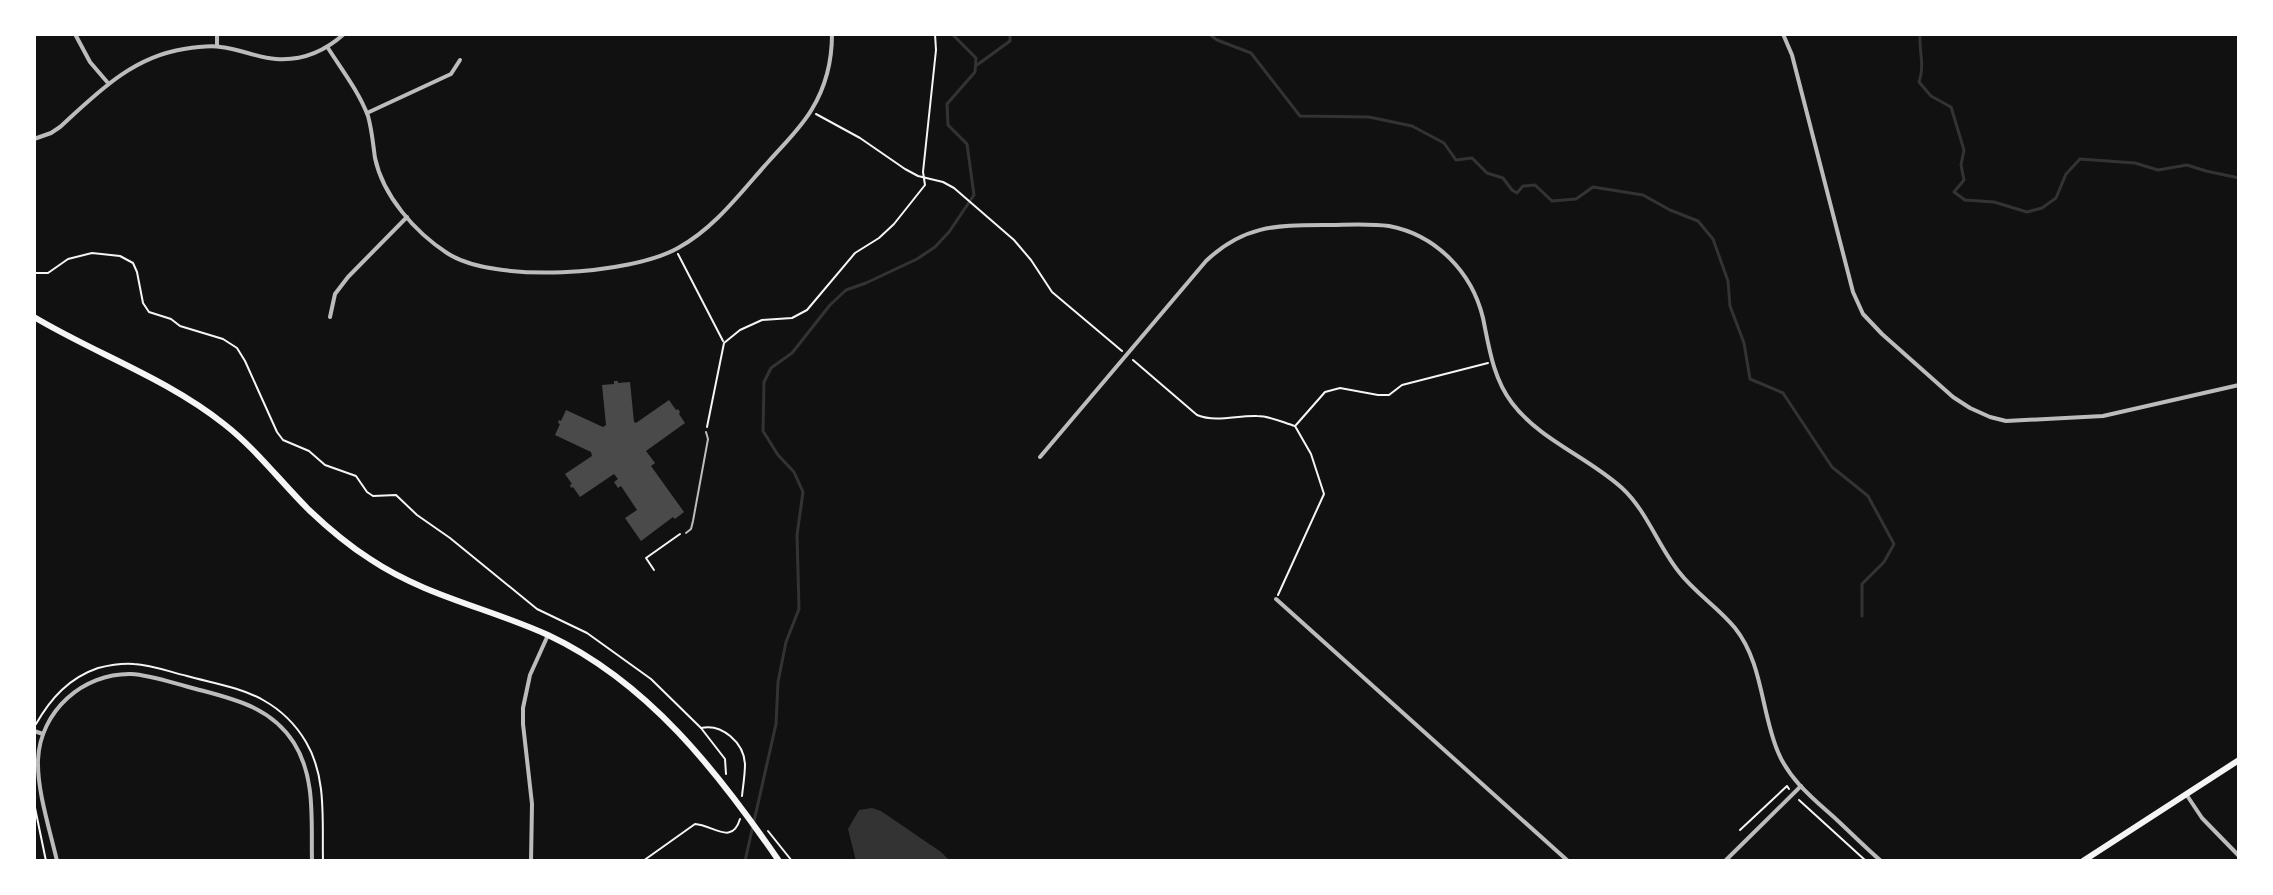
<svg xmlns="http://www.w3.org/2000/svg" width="2273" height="895" viewBox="0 0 2273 895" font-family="Georgia,serif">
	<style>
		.water { fill: #333 }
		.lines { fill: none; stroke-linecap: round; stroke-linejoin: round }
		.stream { stroke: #333; stroke-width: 3 }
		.building { fill: #4a4a4a }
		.path { stroke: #f5f5f5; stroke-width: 2 }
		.service { stroke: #bcbcbc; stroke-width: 2 }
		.minor { stroke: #bcbcbc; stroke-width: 4 }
		.secondary { stroke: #f5f5f5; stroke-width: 6 }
	</style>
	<rect width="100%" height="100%" fill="#111"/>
	<!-- water -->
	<polygon class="water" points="872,808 881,811 941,852 950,861 856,861 848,829 859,810"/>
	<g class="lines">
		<!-- stream -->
		<g class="stream">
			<polyline points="1209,34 1217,40 1251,53 1300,116 1369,117 1412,126 1444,143 1456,160 1472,158 1487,173 1503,178 1512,190 1517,193 1523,186 1535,185 1552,201 1576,199 1593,187 1643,195 1670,210 1698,221 1713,239 1728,281 1730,306 1744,343 1750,379 1783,393 1832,467 1868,496 1894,544 1884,562 1862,584 1862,616"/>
			<path d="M1920,34C1919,53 1925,65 1919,82L1931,96L1951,107L1964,150L1961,165L1964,180L1954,192L1965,200L1994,202L2027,212L2042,208L2056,198L2066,174L2080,159L2135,163L2158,170L2187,165L2206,171L2239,178"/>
			<polyline points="977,65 1010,41 1010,34"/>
			<polyline points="745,861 776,724 778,682 786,642 799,609 797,535 803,492 794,472 778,455 763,431 764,382 771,368 792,353 830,305 846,290 866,283 917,259 935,247 949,232 974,195 967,144 948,125 947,104 975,72 976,58 952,34"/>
		</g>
	</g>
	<!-- building -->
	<polygon class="building" points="614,381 618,381 618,383 630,382 634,422 636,423 669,400 676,410 678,409 680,412 679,414 685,423 646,451 655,463 651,466 684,512 675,519 673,517 641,541 625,518 637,510 621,486 618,488 614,482 618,479 614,474 580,497 573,487 571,488 570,485 572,484 565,474 592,456 591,452 555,435 560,424 558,423 559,420 561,421 566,410 603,427 606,425 602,385 614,384"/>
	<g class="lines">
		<!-- path -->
		<g class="path">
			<polyline points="816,114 860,138 905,169 918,176 943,182 954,188 1014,240 1031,260 1052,292 1122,351"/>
			<polyline points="678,254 723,341"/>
			<polyline points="34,273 48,273 68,259 92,253 120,256 133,263 137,272 143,303 149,312 171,319 180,326 223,339 237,348 245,361 277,432 283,440 309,451 325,465 356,476 367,492 373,496 396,495 417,515 450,538 537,609 587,633 651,679 701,728 725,759 726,774"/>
			<path d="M1133,360L1197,415C1217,423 1237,415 1257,416C1270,416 1282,422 1295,426L1311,454L1324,494L1278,595"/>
			<polyline points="1296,425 1325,392 1340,388 1378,395 1389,395 1402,385 1488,363"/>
			<polyline points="707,427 724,343 740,330 762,320 792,318 807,310 855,253 879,238 894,224 925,185 923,172 936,50 935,34"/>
			<polyline points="654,570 646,558 680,534"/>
			<path d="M36,724C51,698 69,678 98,668C110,665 122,663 134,664C152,665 170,672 187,676C212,683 240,687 263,700C281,710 296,725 306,742C327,777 322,821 323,861"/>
			<path d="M701,728C722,723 744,743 745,764C745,775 743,786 742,796"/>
			<polyline points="1799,800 1866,861"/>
			<polyline points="34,803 46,861"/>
			<polyline points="1740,830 1787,786 1789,789"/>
			<polyline points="768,831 792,861"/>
			<path d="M643,861L695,824C713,825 732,846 740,819"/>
		</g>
		<!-- service -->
		<polyline class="service" points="686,533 691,529 693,521 708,439 706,432"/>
		<!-- minor -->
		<g class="minor">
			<polyline points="75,34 90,62 108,83"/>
			<polyline points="1783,34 1792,55 1853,292 1863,314 1882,334 1953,397 1970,408 1990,417 2006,421 2103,416 2239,385"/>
			<polyline points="217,46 217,34"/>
			<path d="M328,48C342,70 359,92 368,116C372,130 373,144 375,158C383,196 415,232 447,253C494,284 630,275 678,248C715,228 741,192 769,161C784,144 801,128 812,109C826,86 832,61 832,34"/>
			<polyline points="367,113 451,74 460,60"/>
			<path d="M34,139L51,133L60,127C97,93 132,57 184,49C196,47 210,45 221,47C240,49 258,58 276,59C303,61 325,51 344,34"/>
			<polyline points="330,317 335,294 348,277 407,217"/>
			<path d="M1040,457L1206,261C1243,226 1275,225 1323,225C1345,225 1368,223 1389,226C1436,235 1472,272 1483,318C1489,347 1493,378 1512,403C1540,440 1588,457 1622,488C1647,511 1658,546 1679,572C1695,593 1718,607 1735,628C1763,663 1761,712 1778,752C1790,781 1815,800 1837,820C1852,834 1866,848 1881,861"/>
			<polyline points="1276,599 1568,861"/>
			<polyline points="34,731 43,734"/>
			<polyline points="2186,794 2202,818 2239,856"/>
			<path d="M57,861C50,830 37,791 38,760C40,711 83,673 131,674C152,675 175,684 196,689C234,699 271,707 294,743C316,778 311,821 312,861"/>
			<polyline points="531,861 532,804 523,724 523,708 530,675 548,635"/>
			<polyline points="1725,861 1801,786"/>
		</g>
		<!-- secondary -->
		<g class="secondary">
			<path d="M34,317C96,354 166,378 224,424C256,449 280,481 309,510C328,528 348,545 370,559C425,596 489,608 548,635C648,682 718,772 779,861"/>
			<polyline points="2083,861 2239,760"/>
		</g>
	</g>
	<!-- border -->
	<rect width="2273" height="895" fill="none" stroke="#ffffff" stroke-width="72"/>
</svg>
